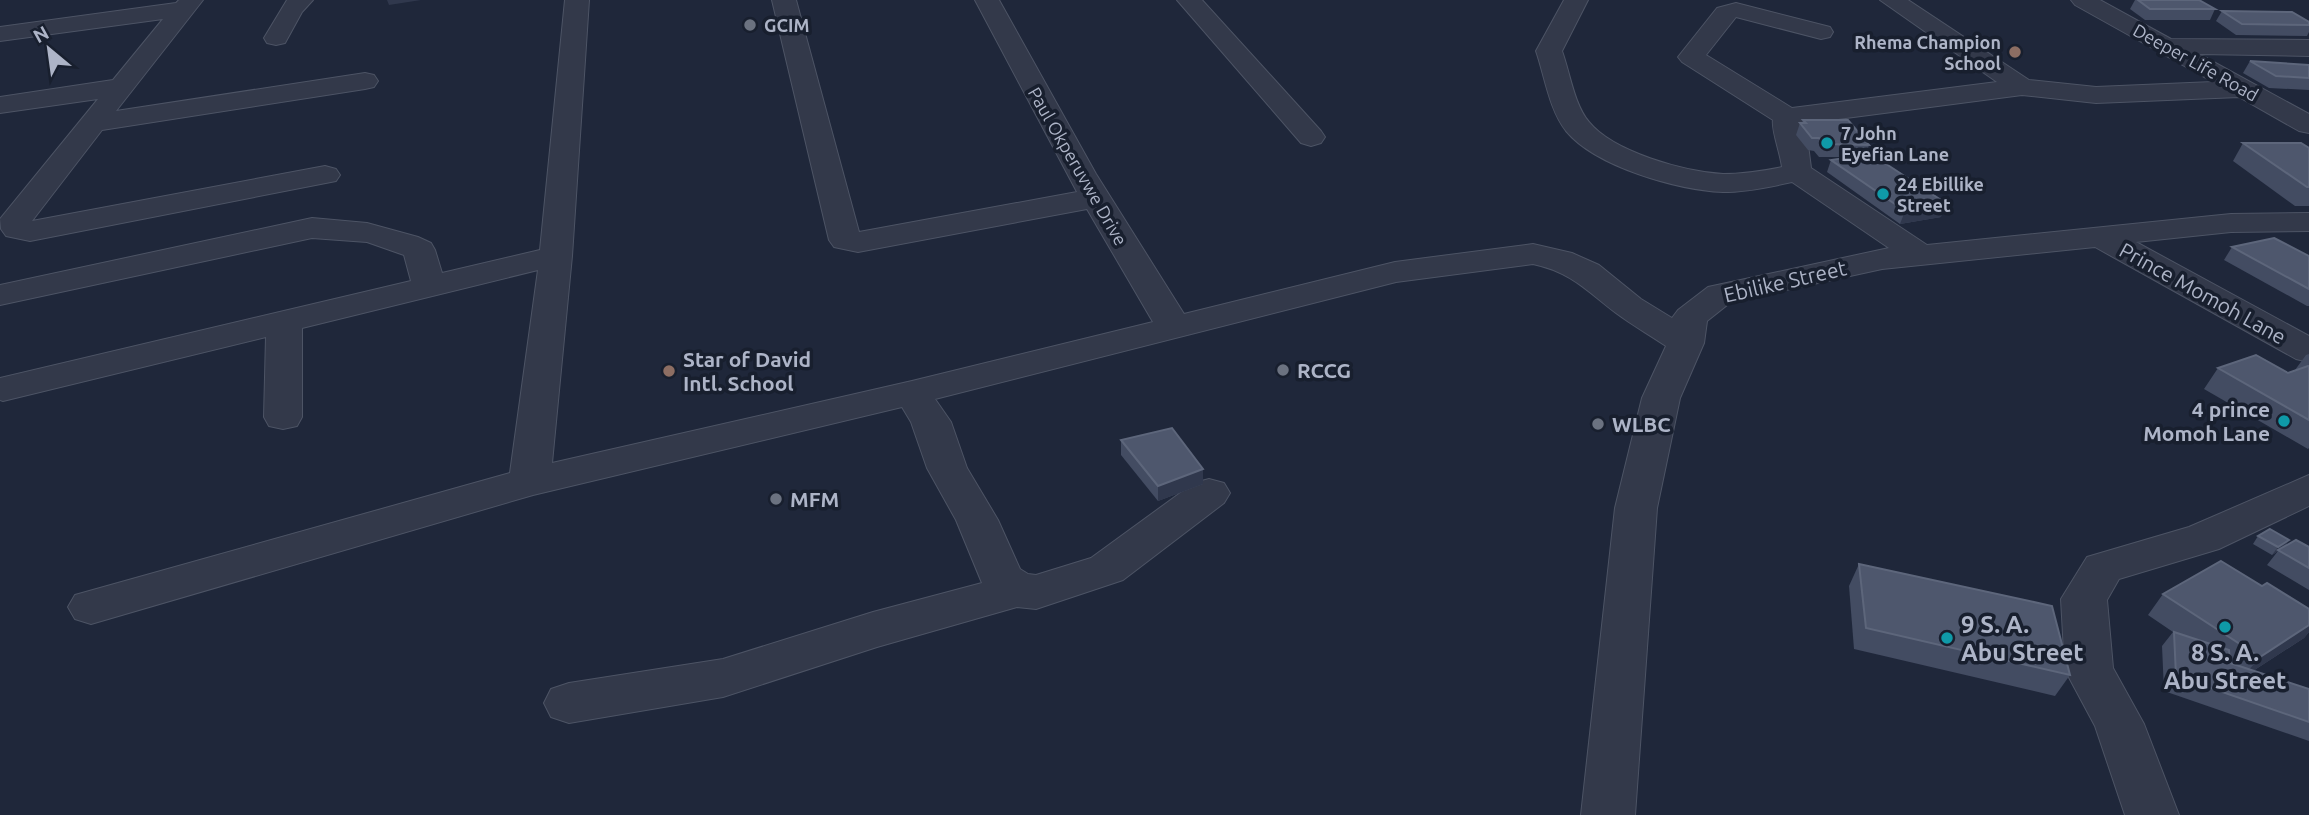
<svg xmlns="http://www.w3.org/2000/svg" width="2309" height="815" viewBox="0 0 2309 815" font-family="Ubuntu,sans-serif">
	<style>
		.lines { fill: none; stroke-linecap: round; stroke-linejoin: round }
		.minor-casing { stroke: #4d5465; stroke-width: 2 }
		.minor { fill: #33394a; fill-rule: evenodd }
		.wall { fill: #434c62 }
		.shaded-wall { fill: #30384d }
		.building { fill: #4e576d; stroke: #5d667b; stroke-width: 2 }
		.worship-dot { fill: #6b7280; stroke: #181f2e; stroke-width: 2.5 }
		.education-dot { fill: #8d6e63; stroke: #181f2e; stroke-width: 2.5 }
		.culture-dot { fill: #0f9aa8; stroke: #181f2e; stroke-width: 2.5 }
		.labels { text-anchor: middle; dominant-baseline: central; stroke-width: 7; stroke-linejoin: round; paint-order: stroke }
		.far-poi-label { font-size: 18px; font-weight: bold; fill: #adb4c7; stroke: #181f2e; text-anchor: start }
		.far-street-label { font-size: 18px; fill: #adb4c7; stroke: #181f2e }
		.street-label { font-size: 21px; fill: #adb4c7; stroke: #181f2e }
		.poi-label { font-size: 21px; font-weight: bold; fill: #adb4c7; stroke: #181f2e; text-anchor: start }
		.near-poi-label { font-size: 24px; font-weight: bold; fill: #adb4c7; stroke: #181f2e; text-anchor: start }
	</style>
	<rect width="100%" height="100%" fill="#1f273a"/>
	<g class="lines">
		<defs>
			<g id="minor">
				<polygon points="179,0 203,0 116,111 365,73 374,75 378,81 374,87 365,89 102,130 32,221 325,166 336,169 340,175 336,181 30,241 6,236 1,229 0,219 98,99 0,113 0,97 113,80 163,19 0,41 0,27 176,3"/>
				<polygon points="287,0 313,0 302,12 285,43 276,45 267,43 264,38"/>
				<path d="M565,0H589L572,256L552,463L912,381L1153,322L1087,209L858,252L834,247L829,240L772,0H796L859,232L1077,192L975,0H999L1096,174L1184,314L1395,262L1533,244L1572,253L1599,265L1641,299L1672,318L1678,310L1708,287L1889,248L1792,182C1770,187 1746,192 1723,192C1678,190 1596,167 1566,131C1549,109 1545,77 1536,51L1564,0H1588L1562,51C1570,73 1574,104 1589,122C1613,152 1685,172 1723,174C1742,174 1762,171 1782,167C1780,152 1771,129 1773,120L1682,62L1678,57L1717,8L1736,3L1830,27L1833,32L1830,37L1821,39L1736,17L1706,55L1792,108L1997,82L1880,0H1908L2029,80L2096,87L2213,82L2075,5L2071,0H2100L2171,39L2309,40V56L2199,54L2309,114V133L2299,131L2239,97L2096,103L2022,95L1800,124L1799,128L1808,145L1811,168L1927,245L2231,214L2309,213V231L2231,232L2136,242L2309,336V362L2296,359L2095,247L1882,269L1731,302L1707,321L1704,343L1680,398L1657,508L1635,815H1581L1615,508L1642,398L1666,346C1650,335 1632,325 1616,313C1587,291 1571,272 1533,264L1396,282L935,399L951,422L967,468L998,520L1020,569L1028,574L1036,575L1091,558L1194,483L1209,479L1224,483L1230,493L1224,503L1123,580L1036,609L1017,607L877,647L723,697L569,723L551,717L544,703L551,689L569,683L723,659L873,612L982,583L956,520L927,468L911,422L902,407L533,495L91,624L75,619L68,607L75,595L510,473L538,270L302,328V417L297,426L283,429L269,426L264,417L266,337L3,401L0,400V378L411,281L404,255L367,242L312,238L0,305V285L312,218L367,223L418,237L431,243L435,250L442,273L540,250Z"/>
				<polygon points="1177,0 1202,0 1321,131 1325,137 1321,143 1311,146 1301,143"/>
				<polygon points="2309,475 2309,506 2219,549 2119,579 2107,600 2113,668 2144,724 2179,815 2125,815 2095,726 2065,670 2061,599 2087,557 2189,527"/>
			</g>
		</defs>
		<!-- minor casing -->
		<use href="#minor" class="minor-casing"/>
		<!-- minor -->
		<use href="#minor" class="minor"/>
	</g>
	<!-- wall -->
	<g class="wall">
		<polygon points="2135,0 2199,0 2215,9 2210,20 2145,20 2130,9"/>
		<polygon points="2222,11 2309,22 2309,32 2307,36 2236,35 2216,21"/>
		<polygon points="2250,61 2309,65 2309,90 2269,88 2243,73"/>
		<polygon points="1803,120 1869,145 1866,155 1941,217 1900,224 1827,172 1831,160 1849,157 1819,157 1814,151 1808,150 1796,135 1800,123 1802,123"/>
		<polygon points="2243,143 2309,148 2309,206 2295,206 2233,161"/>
		<polygon points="2232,247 2309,256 2309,306 2307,306 2224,260"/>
		<polygon points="2309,354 2309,448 2308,449 2204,389 2218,368 2288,373 2295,370 2306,355"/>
		<polygon points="1121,440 1203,484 1158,501 1121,455"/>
		<polygon points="2258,536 2289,540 2284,547 2309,547 2309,590 2267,565 2278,551 2272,555 2253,544"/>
		<polygon points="1859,564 2070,675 2055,696 1854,649 1849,586"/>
		<polygon points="2262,586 2309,609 2309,632 2304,638 2253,671 2309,689 2309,741 2164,691 2162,646 2173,632 2148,615 2163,594"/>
	</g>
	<!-- shaded-wall -->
	<g class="shaded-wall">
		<polygon points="387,0 421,0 389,5"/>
		<polygon points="1947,204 1941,217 1900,224 1905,211"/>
		<polygon points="1203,469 1203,484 1158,501 1158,486"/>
		<polygon points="2289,540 2284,547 2272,555 2278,547"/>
		<polygon points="2309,625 2309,632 2304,638 2242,678 2260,657"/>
	</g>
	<!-- building -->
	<g class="building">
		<polygon points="2138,0 2199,0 2215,9 2150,9"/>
		<polygon points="2222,11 2292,12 2309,22 2309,25 2242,24"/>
		<polygon points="2250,61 2309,65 2309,78 2276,76"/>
		<polygon points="1803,120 1848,120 1869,145 1823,144 1819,138 1812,138 1800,123 1806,123"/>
		<polygon points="2243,143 2301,143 2309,148 2309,187 2307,187"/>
		<polygon points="1871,154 1947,204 1905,211 1831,160"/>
		<polygon points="2274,238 2309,256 2309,289 2232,247"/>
		<polygon points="2256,355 2288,373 2308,366 2309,366 2309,420 2218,368"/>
		<polygon points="1172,428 1203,469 1158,486 1121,440"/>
		<polygon points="2270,529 2289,540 2278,547 2258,536"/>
		<polygon points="2296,540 2309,547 2309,568 2278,550"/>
		<polygon points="2221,561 2262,586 2267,583 2309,609 2309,625 2260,657 2163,594"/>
		<polygon points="1859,564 2052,606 2070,675 1866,628"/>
		<polygon points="2174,632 2229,650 2230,663 2309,689 2309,722 2176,676"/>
	</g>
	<!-- markers -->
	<g class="worship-dot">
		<circle cx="750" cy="25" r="7"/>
		<circle cx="1283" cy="370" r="7"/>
		<circle cx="1598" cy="424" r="7"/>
		<circle cx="776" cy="499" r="7"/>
	</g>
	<g class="education-dot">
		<circle cx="2015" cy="52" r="7"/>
		<circle cx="669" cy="371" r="7"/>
	</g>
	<g class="culture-dot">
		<circle cx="1827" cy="143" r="7"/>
		<circle cx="1883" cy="194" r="7"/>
		<circle cx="2284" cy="421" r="7"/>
		<circle cx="2225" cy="627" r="7"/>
		<circle cx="1947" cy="638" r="7"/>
	</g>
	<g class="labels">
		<!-- far-poi labels -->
		<g class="far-poi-label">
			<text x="764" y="25">GCIM</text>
			<text x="2001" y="42" text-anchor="end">Rhema Champion<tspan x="2001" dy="21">School</tspan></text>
			<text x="1841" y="133">7 John<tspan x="1841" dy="21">Eyefian Lane</tspan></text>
			<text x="1897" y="184">24 Ebillike<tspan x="1897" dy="21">Street</tspan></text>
		</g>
		<!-- far-street labels -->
		<g class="far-street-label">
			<text transform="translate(2196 62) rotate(29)">Deeper Life Road</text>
			<text transform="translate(1078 166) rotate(60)">Paul Okperuvwe Drive</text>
		</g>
		<!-- street labels -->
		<g class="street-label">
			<text transform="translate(1785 281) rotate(-13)">Ebilike Street</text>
			<text transform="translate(2203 293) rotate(29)">Prince Momoh Lane</text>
		</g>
		<!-- poi labels -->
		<g class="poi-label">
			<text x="683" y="359">Star of David<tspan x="683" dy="24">Intl. School</tspan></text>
			<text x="1297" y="370">RCCG</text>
			<text x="2270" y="409" text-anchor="end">4 prince<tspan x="2270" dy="24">Momoh Lane</tspan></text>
			<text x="1612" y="424">WLBC</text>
			<text x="790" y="499">MFM</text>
		</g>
		<!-- near-poi labels -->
		<g class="near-poi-label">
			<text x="1961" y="624">9 S. A.<tspan x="1961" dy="28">Abu Street</tspan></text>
			<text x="2225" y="652" text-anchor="middle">8 S. A.<tspan x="2225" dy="28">Abu Street</tspan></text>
		</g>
	</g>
	<!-- north arrow -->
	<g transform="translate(49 49) rotate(331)" stroke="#181f2e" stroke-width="5" paint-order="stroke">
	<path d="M0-5L12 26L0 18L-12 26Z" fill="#adb4c7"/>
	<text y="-10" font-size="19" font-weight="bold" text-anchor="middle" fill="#adb4c7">N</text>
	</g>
</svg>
